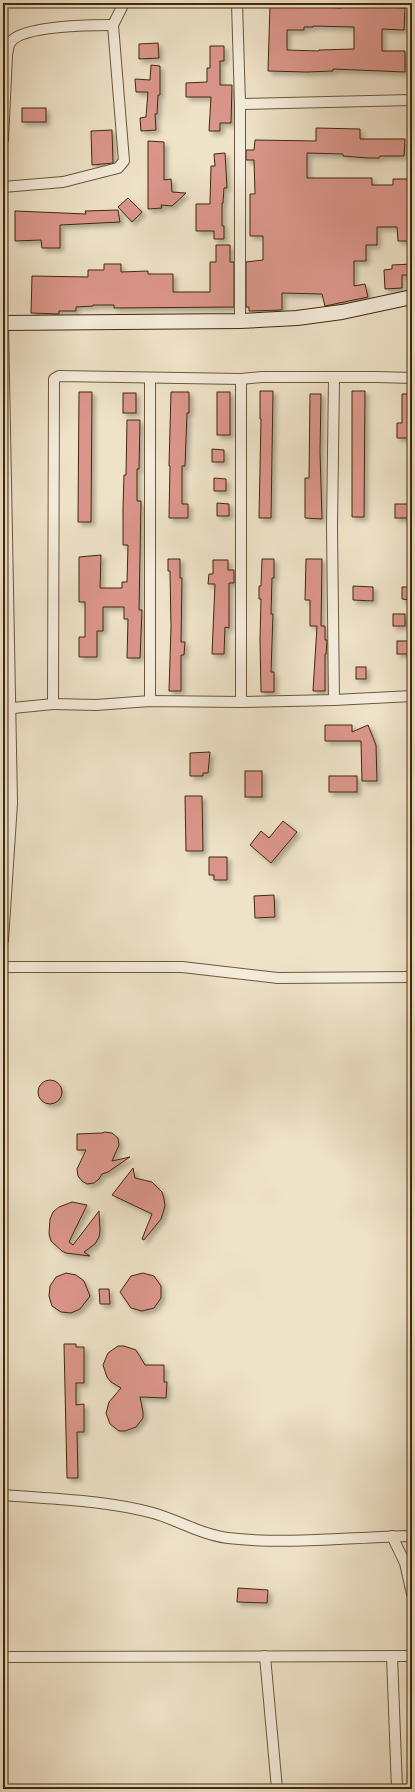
<svg xmlns="http://www.w3.org/2000/svg" width="415" height="1792" viewBox="0 0 415 1792" font-family="'Gentium Book Plus',serif">
	<style>
		.building { fill: #db968b; stroke: #402a08; fill-rule: evenodd; filter: url(#shadow) }
		.lines { fill: none; stroke-linecap: round; stroke-linejoin: round }
		.minor-casing { stroke: #6c5838; stroke-width: 12 }
		.secondary-casing { stroke: #402a08; stroke-width: 16 }
		.minor { stroke: #f4ecdb; stroke-width: 10 }
		.secondary { stroke: #f4ecdb; stroke-width: 14 }
	</style>
	<defs>
		<filter id="shadow"><feDropShadow dx="3.5" dy="3.5" stdDeviation="2" flood-color="#0004"/></filter>
	</defs>
	<rect width="100%" height="100%" fill="#eee2c8"/>
	<filter id="stains"><feTurbulence type="fractalNoise" baseFrequency=".005" numOctaves="4"/><feColorMatrix values="0 0 0 0 .2 0 0 0 0 .09 0 0 0 0 .02 0 0 0 .5 -.17"/></filter>
	<radialGradient id="worn" r=".72"><stop offset=".6" stop-color="#630" stop-opacity="0"/><stop offset="1" stop-color="#630" stop-opacity=".3"/></radialGradient>
	<!-- building -->
	<g class="building">
		<path d="M366,3H380V7L405,8L404,30L382,29V51H405V72L333,69V71L307,72L268,71L270,5L342,8V6H366ZM313,26L354,27V49L319,50V51L287,50V30H304V27H313Z"/>
		<polygon points="158,43 159,58 139,59 139,44"/>
		<polygon points="210,46 224,46 224,61 220,61 220,85 232,85 231,123 220,123 220,131 209,131 211,97 186,97 186,83 207,82 207,68 210,68"/>
		<polygon points="151,65 160,66 160,95 158,95 157,114 155,114 156,130 141,131 140,118 146,117 148,92 136,92 135,79 150,80"/>
		<rect x="22" y="108" width="24" height="14"/>
		<polygon points="316,128 360,129 360,139 405,139 404,156 380,156 379,158 368,158 343,156 343,154 307,153 307,178 372,178 372,185 393,185 393,179 412,179 412,241 398,241 397,227 377,227 377,245 366,245 366,261 354,261 354,286 365,284 368,297 325,306 322,294 282,293 282,310 249,311 249,307 246,307 246,262 263,260 263,236 250,236 250,194 255,194 254,160 246,160 246,150 254,150 255,140 316,141"/>
		<polygon points="112,130 113,163 92,165 91,131"/>
		<polygon points="148,141 164,142 164,180 171,179 172,192 186,193 172,206 161,205 162,208 148,209"/>
		<polygon points="225,153 227,188 224,188 223,203 222,203 222,226 224,226 224,239 214,239 214,231 196,231 196,204 210,204 211,166 215,166 214,154"/>
		<polygon points="128,198 142,212 132,222 118,207"/>
		<polygon points="118,210 120,222 60,225 60,248 42,248 41,240 15,241 15,211 86,214 85,211"/>
		<polygon points="216,245 230,245 230,262 234,262 234,307 114,308 114,305 93,305 93,306 76,307 76,311 59,311 59,314 31,313 32,276 88,277 88,270 104,270 104,264 121,264 121,272 148,271 148,274 173,274 173,292 210,292 210,262 216,262"/>
		<polygon points="412,264 412,275 402,275 402,288 385,289 384,270 392,269 392,265"/>
		<polygon points="260,391 273,391 271,518 259,518 261,419 260,419"/>
		<polygon points="352,391 365,391 364,517 352,517"/>
		<polygon points="79,392 92,392 91,522 78,522"/>
		<polygon points="171,392 189,392 189,413 187,413 185,466 182,466 182,504 188,504 188,518 169,518 170,466 169,466"/>
		<rect x="217" y="392" width="13" height="43"/>
		<rect x="123" y="393" width="13" height="20"/>
		<polygon points="310,394 321,394 320,452 322,519 305,518 305,478 309,478"/>
		<polygon points="402,394 412,394 412,438 397,438 397,423 402,423"/>
		<polygon points="127,420 140,420 139,469 137,469 137,501 141,501 139,610 142,610 140,658 127,658 128,619 124,619 124,607 103,607 103,631 97,631 97,657 79,657 79,637 85,637 85,602 79,602 79,557 101,555 100,588 122,588 122,582 127,582 128,545 123,545 123,508 124,475 126,475"/>
		<polygon points="212,449 224,450 224,462 212,462"/>
		<polygon points="214,478 226,479 226,491 214,491"/>
		<polygon points="217,503 229,504 229,516 217,516"/>
		<rect x="395" y="504" width="17" height="14"/>
		<polygon points="168,559 180,559 180,578 182,578 181,642 185,642 184,655 181,655 181,691 169,691 171,627 170,571 168,571"/>
		<polygon points="262,559 274,559 274,578 272,578 271,614 273,614 271,672 274,672 274,692 261,692 260,640 261,599 259,599 259,586 261,586"/>
		<polygon points="306,559 322,559 321,626 325,626 325,640 327,640 326,654 325,654 325,691 313,691 317,626 310,626 310,600 305,600"/>
		<polygon points="213,560 228,560 228,570 234,570 234,583 229,583 229,628 225,627 224,654 212,654 215,584 208,584 209,574 213,574"/>
		<polygon points="353,586 373,587 373,601 353,600"/>
		<polygon points="402,587 412,587 412,600 402,599"/>
		<rect x="393" y="614" width="12" height="12"/>
		<rect x="397" y="641" width="15" height="13"/>
		<rect x="356" y="667" width="10" height="12"/>
		<polygon points="325,725 352,725 352,732 368,725 376,745 377,781 362,781 361,741 325,741"/>
		<polygon points="210,752 208,773 203,773 203,776 190,776 190,753"/>
		<rect x="245" y="771" width="17" height="26"/>
		<rect x="329" y="776" width="28" height="16"/>
		<polygon points="185,796 202,796 203,851 186,851"/>
		<polygon points="283,821 297,832 271,863 250,845 261,831 269,838"/>
		<polygon points="209,857 227,857 227,880 214,880 214,875 209,875"/>
		<polygon points="274,895 275,917 255,918 254,896"/>
		<circle cx="50" cy="1092" r="12"/>
		<polygon points="105,1132 112,1133 118,1138 119,1145 112,1161 130,1157 108,1172 102,1174 99,1179 94,1183 87,1184 82,1181 78,1176 77,1169 86,1150 77,1150 77,1134 102,1133"/>
		<polygon points="133,1168 135,1178 152,1182 162,1192 164,1199 165,1206 161,1219 144,1240 142,1239 152,1214 112,1195"/>
		<polygon points="72,1202 87,1205 69,1242 73,1245 99,1211 100,1230 99,1237 95,1244 84,1252 90,1256 66,1253 62,1251 51,1241 49,1234 50,1219 53,1212 59,1207"/>
		<polygon points="66,1273 76,1275 84,1281 90,1296 80,1309 71,1313 61,1312 52,1306 49,1296 50,1286 56,1277"/>
		<polygon points="143,1273 154,1276 161,1286 161,1298 154,1308 142,1311 131,1308 120,1292 131,1276"/>
		<polygon points="99,1289 109,1289 110,1304 100,1304"/>
		<polygon points="64,1344 76,1344 76,1347 84,1347 84,1383 76,1383 76,1405 84,1404 84,1432 77,1432 78,1478 67,1478"/>
		<polygon points="118,1346 124,1346 136,1350 145,1365 164,1365 164,1382 167,1382 166,1398 140,1397 143,1412 143,1418 136,1427 125,1431 119,1431 110,1424 106,1413 109,1402 121,1388 111,1382 107,1377 103,1365 108,1353"/>
		<polygon points="238,1588 268,1590 267,1603 237,1602"/>
	</g>
	<g class="lines">
		<defs>
			<g id="minor">
				<polyline points="237,3 240,104 240,321"/>
				<polyline points="240,104 412,100"/>
				<path d="M3,140L7,55C8,51 8,46 10,43C20,25 94,25 113,25"/>
				<polyline points="3,187 63,182 118,168 124,161 113,25 124,3"/>
				<polyline points="334,378 332,527 334,700"/>
				<polyline points="412,378 377,377 262,377 241,379 59,376 54,379 53,704 96,705 150,701 241,702 334,700 412,696"/>
				<polyline points="241,379 241,702"/>
				<polyline points="150,701 150,379"/>
				<polyline points="3,709 53,704"/>
				<polyline points="3,940 12,803 3,323"/>
				<polyline points="3,967 182,967 278,978 412,977"/>
				<path d="M3,1495C53,1499 105,1500 153,1513C178,1520 202,1535 228,1538C288,1545 351,1537 412,1536"/>
				<polyline points="392,1536 405,1563 412,1594"/>
				<polyline points="265,1656 277,1789"/>
				<polyline points="392,1656 397,1789"/>
				<polyline points="3,1657 412,1656"/>
			</g>
			<polyline id="secondary" points="3,323 240,321 297,318 342,312 412,297"/>
		</defs>
		<!-- minor casing -->
		<use href="#minor" class="minor-casing"/>
		<!-- secondary casing -->
		<use href="#secondary" class="secondary-casing"/>
		<!-- minor -->
		<use href="#minor" class="minor"/>
		<!-- secondary -->
		<use href="#secondary" class="secondary"/>
	</g>
	<!-- margin -->
	<rect width="415" height="1792" fill="none" stroke="#eee2c8" stroke-width="16"/>
	<rect x="4" y="4" width="407" height="1784" fill="none" stroke="#402a08" stroke-width="2"/>
	<rect x="8" y="8" width="399" height="1776" fill="none" stroke="#402a08"/>
	<rect width="100%" height="100%" filter="url(#stains)"/>
	<rect width="100%" height="100%" fill="url(#worn)"/>
</svg>
